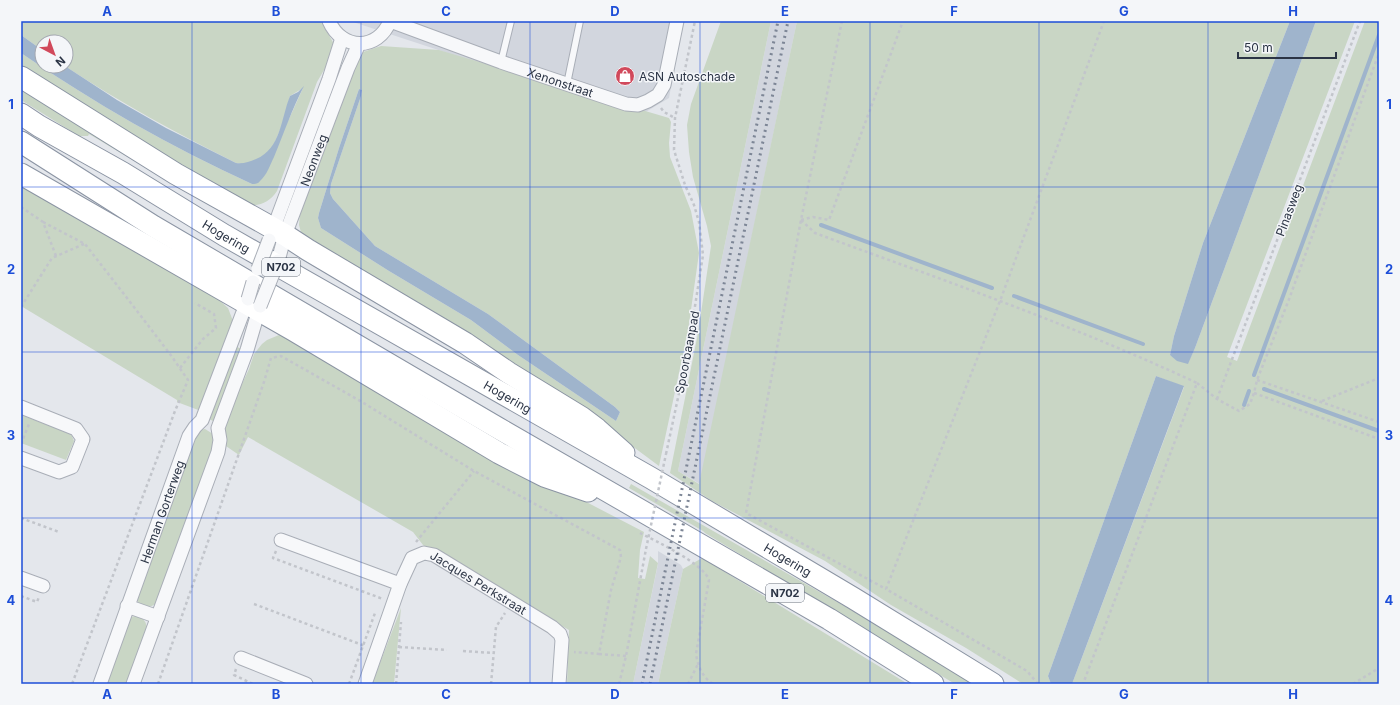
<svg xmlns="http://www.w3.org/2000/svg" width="1400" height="705" viewBox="0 0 1400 705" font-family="Inter,sans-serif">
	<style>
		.built { fill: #d2d6de }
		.green { fill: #c9d6c5; fill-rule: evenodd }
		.water { fill: #9fb4cc }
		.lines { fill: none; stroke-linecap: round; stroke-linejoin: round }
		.stream { stroke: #9fb4cc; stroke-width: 4 }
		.service-casing { stroke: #a9aeb7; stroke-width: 8 }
		.minor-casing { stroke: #a9aeb7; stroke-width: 15 }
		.trunk-casing { stroke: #8b94a3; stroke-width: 23 }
		.path { stroke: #c2c5cb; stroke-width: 2.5; stroke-dasharray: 3 3; stroke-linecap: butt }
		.service { stroke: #f7f8fa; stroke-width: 6 }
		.minor { stroke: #f7f8fa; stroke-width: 13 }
		.trunk { stroke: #fff; stroke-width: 21 }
		.rail { stroke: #7d8696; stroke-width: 3; stroke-dasharray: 2 4; stroke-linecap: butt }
		.minor-bridge-casing { stroke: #a9aeb7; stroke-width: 15; stroke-linecap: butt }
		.path-bridge { stroke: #c2c5cb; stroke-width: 2.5; stroke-dasharray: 3 3; stroke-linecap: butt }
		.minor-bridge { stroke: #f7f8fa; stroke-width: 13 }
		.grid { fill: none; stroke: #1d4ed8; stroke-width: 1; stroke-opacity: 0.55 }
		.labels { text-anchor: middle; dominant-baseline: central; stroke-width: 3; stroke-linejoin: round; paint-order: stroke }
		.shield { fill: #f4f6f9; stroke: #676e7b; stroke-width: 1 }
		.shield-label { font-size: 11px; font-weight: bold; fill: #2b3445 }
		.poi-label { font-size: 12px; fill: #2b3445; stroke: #f4f6f9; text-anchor: start }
		.street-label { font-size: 12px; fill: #2b3445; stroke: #f4f6f9 }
		.neatline { fill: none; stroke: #1d4ed8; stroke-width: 1.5 }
		.grid-label { font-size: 13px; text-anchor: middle; font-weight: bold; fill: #1d4ed8 }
	</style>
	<rect width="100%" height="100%" fill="#e4e7ec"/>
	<!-- built -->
	<g class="built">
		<polygon points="350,21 683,21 669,98 639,116"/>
		<polygon points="771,21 797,21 700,484 678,471"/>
		<polygon points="658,551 681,565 683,569 658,684 633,684 658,564"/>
	</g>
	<!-- green -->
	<g class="green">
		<path d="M21,21H321L334,44L331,58L317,82L277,191C270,202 261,205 249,206L21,70V53C94,103 171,147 252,184L289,119L303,88L290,96L282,125L272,149L263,157L251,162L242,164L236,163C177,133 120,103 65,66H66V42H42V50L21,35Z"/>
		<polygon points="721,21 771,21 678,471 699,484 797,21 1290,21 1203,243 1174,336 1170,355 1188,363 1195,348 1316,21 1355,21 1227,357 1237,361 1365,21 1379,21 1379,684 1072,684 1184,387 1156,376 1048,676 1051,684 1023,684 966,648 891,605 825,561 712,501 670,473 698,333 711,246 707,226 693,177 689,152 687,125 691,104"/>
		<path d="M381,46L439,50L669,118L671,122L669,143L670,157L691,211L699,253L688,331L659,466L620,437L302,236L299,225L300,213L360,53ZM359,89L362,90L361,96L331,184L330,193L333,199L375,246L488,314L615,407L620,412L616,421L518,355L471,320L389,271L321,228L318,218L319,213L339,148Z"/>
		<polygon points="21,81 156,174 89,134 88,136 79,136 21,100"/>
		<polygon points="21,182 41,196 218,299 228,308 233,321 201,411 177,402 177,400 21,306"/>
		<polygon points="279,335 285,336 569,493 644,532 640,550 638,578 645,579 650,556 658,563 633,684 567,684 569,630 423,545 413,532 248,437 239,455 223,444 226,418 249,369 254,354 262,344 267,340"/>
		<polygon points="237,347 242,349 216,420 213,421 209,419 227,366"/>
		<polygon points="21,415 71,434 74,441 66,460 21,443"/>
		<path d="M205,429L213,434L215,442L156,603C150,609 141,608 137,600L194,436L200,430Z"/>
		<polygon points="631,484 956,670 978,684 955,684 705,533 703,531 629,488"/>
		<polygon points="702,558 908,684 658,684 683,569"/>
		<polygon points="401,608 394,684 372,684"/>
		<path d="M136,616C144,618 147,622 147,631L127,684H103L130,617Z"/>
	</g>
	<!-- water -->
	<g class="water">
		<polygon points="1290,21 1316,21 1195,348 1188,364 1177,361 1170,355 1174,336 1203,243"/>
		<path d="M21,35L42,50V66H65L117,100L166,128L236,163C243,164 249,162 256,159C281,149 281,118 290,96L298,92L304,86C292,109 284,133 274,157C270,165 267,175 260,181C258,184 255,184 252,184C171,147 94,103 21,53Z"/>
		<polygon points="359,89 362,90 361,96 331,184 330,193 333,199 375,246 488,314 615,407 620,412 616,421 518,355 471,320 389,271 321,228 318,218 319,213 339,148"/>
		<polygon points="1156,376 1184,386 1072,684 1051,684 1048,676"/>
	</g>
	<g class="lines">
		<!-- stream -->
		<g class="stream">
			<polyline points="821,225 992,288"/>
			<polyline points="1014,296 1143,344"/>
			<polyline points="1254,375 1379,35"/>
			<polyline points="1264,389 1379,431"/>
			<polyline points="1244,405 1249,391"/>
		</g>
		<defs>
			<g id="service">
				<polyline points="501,62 511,21"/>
				<polyline points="567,84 580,21"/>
			</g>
			<g id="minor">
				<path d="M329,21C342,51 378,51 390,21"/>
				<path id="s1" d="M390,21L501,62L626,104L638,105L648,101L658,95L664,85L677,21"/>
				<polyline points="271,235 329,79 342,38"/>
				<path id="s2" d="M278,261L285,235L348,68L359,44"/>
				<polyline points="21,407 76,429 83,439 72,467 59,472 21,458"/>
				<polyline points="281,540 400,584"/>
				<polyline points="21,578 43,586"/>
				<polyline points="127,606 158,617"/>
				<polyline points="241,658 306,684"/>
				<path id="s3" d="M100,684L189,436L195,427L202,420L248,299"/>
				<polyline points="133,684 218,452 220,440 218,428 247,350 260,306"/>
				<path id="s4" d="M365,684L400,584L412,558L424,553L434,555L552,627L560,634L562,640L559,684"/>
			</g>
			<g id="trunk">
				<polyline points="21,77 176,174 285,235 308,250 465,343 509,373 581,417 597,429 624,453"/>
				<path id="s5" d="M21,114L39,126L123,173L224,235L651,478L853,598L993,684"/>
				<polyline points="21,142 153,226 498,428 829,619 933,684"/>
				<polyline points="21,174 293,330 499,453 544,476 588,491"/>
			</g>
		</defs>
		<!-- service casing -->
		<use href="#service" class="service-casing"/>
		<!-- minor casing -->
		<use href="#minor" class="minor-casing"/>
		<!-- trunk casing -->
		<use href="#trunk" class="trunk-casing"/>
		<!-- path -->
		<g class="path">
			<polyline points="842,21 801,220 746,513 886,589"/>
			<polyline points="661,108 664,112 675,118"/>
			<polyline points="21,207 43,222 56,256"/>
			<path d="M801,220L815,233C943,280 1073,325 1197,383L1083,684"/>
			<polyline points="801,220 813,217 829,220 903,21"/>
			<polyline points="43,222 85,244 127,298 170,354 188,380 175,411 72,684"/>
			<polyline points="21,307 52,258 84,244"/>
			<polyline points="180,368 203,339 216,328 214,314 195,303"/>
			<polyline points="1257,380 1379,422"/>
			<polyline points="1197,383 1217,399 1239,411 1250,404 1254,393 1257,380 1288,302 1379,53"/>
			<polyline points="1254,393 1379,439"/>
			<polyline points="1217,399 1360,21"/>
			<polyline points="1322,401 1379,378"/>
			<polyline points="21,444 29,424"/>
			<polyline points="666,454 688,351 703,255 699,222 694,205 685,185 674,150 675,118 695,21"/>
			<polyline points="21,518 59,532"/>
			<path d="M640,533C656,541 704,564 709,580L696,654C698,666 702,677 713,684"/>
			<polyline points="416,542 474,471"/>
			<polyline points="276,551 273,558 383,599"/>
			<polyline points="21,596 37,602 39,597"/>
			<polyline points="254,604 365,646"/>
			<polyline points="399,647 447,650"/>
			<polyline points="463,651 493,653"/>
			<polyline points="599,654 626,656"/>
			<polyline points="236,669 234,675 253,684"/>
			<polyline points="158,684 264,382 271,358 281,356 362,402 474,471 620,550 621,557 611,590 599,654 574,652"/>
			<polyline points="349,684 375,613"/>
			<polyline points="396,684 401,622"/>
			<polyline points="491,684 496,627 505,613"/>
			<polyline points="619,684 626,656 646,549"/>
			<polyline points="688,684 698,664"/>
			<polyline points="1038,684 1027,671 886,589 1000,301 1104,21"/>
			<polyline points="1353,684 1379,668"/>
		</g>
		<!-- service -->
		<use href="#service" class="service"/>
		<!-- minor -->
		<use href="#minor" class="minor"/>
		<!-- trunk -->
		<use href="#trunk" class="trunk"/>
		<!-- rail -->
		<g class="rail">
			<polyline points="642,684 778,21"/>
			<polyline points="650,684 788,21"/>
		</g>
		<defs>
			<g id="minor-bridge">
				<polyline points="258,269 269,240"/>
				<polyline points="248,299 253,282"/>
				<polyline points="260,306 278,261"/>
			</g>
		</defs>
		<!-- minor-bridge casing -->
		<use href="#minor-bridge" class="minor-bridge-casing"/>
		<!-- path-bridge -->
		<polyline class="path-bridge" points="646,549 666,454"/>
		<!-- minor-bridge -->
		<use href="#minor-bridge" class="minor-bridge"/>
	</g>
	<!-- grid -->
	<path class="grid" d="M192,21V684M361,21V684M530,21V684M700,21V684M870,21V684M1039,21V684M1208,21V684M21,187H1379M21,352H1379M21,518H1379"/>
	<!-- icons -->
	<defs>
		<symbol id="shop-disc" viewBox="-11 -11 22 22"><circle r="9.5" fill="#d1495b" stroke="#f4f6f9"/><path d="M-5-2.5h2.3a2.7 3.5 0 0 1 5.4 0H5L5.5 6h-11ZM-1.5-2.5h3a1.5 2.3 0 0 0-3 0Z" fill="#fff"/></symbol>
	</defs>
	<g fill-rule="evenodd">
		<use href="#shop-disc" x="614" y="65" width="22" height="22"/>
	</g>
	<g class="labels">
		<!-- shield labels -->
		<g class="shield">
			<rect x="262" y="258" width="38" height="18" rx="3"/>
			<rect x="766" y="584" width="38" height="18" rx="3"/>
		</g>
		<g class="shield-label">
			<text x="281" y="267">N702</text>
			<text x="785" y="593">N702</text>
		</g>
		<!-- poi labels -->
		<g class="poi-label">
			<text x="639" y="76">ASN Autoschade</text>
		</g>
		<!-- street labels -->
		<g class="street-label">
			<text stroke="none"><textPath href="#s1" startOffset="181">Xenonstraat</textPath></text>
			<text stroke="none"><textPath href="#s2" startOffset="107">Neonweg</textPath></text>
			<text transform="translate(1289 210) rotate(-69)">Pinasweg</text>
			<text stroke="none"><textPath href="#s5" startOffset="239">Hogering</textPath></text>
			<text transform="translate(687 352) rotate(-79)">Spoorbaanpad</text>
			<text stroke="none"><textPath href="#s5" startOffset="563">Hogering</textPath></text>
			<text stroke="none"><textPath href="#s3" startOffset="183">Herman Gorterweg</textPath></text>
			<text stroke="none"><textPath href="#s5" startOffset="887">Hogering</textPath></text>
			<text stroke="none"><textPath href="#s4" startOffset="210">Jacques Perkstraat</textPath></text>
		</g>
	</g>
	<!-- border -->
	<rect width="1400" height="705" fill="none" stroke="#f4f6f9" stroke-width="44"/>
	<!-- north arrow -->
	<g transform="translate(54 54) rotate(139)"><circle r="19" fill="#f4f6f9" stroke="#a4a8b1"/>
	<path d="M0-3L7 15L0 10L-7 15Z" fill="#d1495b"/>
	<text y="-6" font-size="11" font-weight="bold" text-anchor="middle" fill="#2b3445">N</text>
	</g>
	<!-- scale -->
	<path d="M1238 52v6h98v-6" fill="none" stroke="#2b3445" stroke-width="2"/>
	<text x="1244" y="52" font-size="12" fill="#2b3445" stroke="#f4f6f9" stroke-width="3" paint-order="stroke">50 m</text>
	<rect x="22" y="22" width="1356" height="661" class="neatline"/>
	<g class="grid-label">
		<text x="107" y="16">A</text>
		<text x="276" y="16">B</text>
		<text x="446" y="16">C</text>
		<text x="615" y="16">D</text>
		<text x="785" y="16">E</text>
		<text x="954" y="16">F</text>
		<text x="1124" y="16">G</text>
		<text x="1293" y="16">H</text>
		<text x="11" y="109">1</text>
		<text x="1389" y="109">1</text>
		<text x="11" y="274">2</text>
		<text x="1389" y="274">2</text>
		<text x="11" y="440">3</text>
		<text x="1389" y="440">3</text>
		<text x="11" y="605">4</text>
		<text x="1389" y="605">4</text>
		<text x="107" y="699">A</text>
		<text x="276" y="699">B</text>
		<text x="446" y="699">C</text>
		<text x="615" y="699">D</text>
		<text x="785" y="699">E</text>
		<text x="954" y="699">F</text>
		<text x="1124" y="699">G</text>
		<text x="1293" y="699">H</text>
	</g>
</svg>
